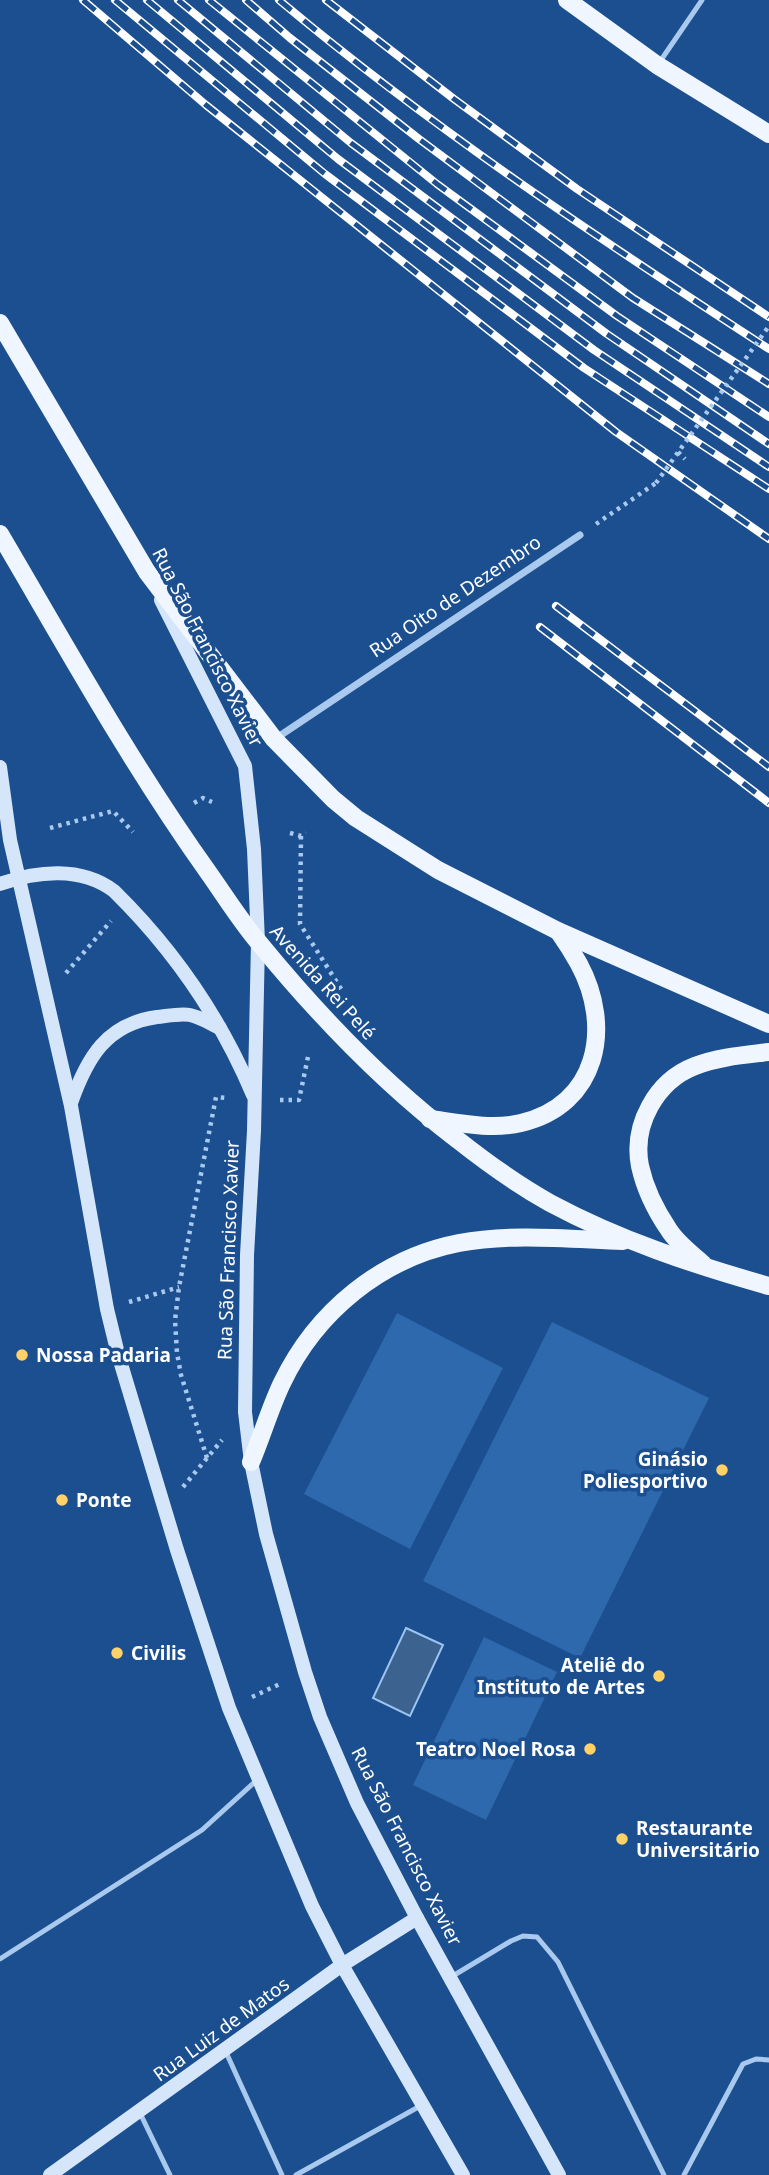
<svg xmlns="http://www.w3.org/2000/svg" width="769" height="2175" viewBox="0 0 769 2175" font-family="'Noto Sans',sans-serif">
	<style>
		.green { fill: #2e69ad }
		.water { fill: #3c6290; stroke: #9cc4f0; stroke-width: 2 }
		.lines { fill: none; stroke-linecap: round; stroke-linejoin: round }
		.path { stroke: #a9c9ee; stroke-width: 4.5; stroke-dasharray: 3.5 5; stroke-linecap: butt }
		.lane { stroke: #a9c9ee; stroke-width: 5 }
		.street { stroke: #a9c9ee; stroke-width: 7 }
		.secondary { stroke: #d6e6fa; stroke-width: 14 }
		.primary { stroke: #f0f6ff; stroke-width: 18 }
		.rail-casing { stroke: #fff; stroke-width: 8 }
		.rail { stroke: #1b4f8f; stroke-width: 5; stroke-dasharray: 16; stroke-linecap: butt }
		.path-bridge { stroke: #a9c9ee; stroke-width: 4.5; stroke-dasharray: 3.5 5; stroke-linecap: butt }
		.poi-dot { fill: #ffd166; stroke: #1b4f8f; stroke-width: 2.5 }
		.labels { text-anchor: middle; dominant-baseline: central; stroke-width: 7; stroke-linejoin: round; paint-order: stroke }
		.street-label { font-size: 19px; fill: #fff; stroke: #1b4f8f }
		.poi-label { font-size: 19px; font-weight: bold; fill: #fff; stroke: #1b4f8f; text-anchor: start }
	</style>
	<rect width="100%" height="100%" fill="#1b4f8f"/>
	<!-- green -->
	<g class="green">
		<polygon points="397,1313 503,1368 410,1549 304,1494"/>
		<polygon points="552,1322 709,1398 580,1658 423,1581"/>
		<polygon points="484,1637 557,1672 486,1820 413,1785"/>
	</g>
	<!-- water -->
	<polygon class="water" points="406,1628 443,1645 410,1716 373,1698"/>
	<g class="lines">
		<!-- path -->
		<g class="path">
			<polyline points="678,452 685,459"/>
			<polyline points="596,524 656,483"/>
			<polyline points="194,803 203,798 212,802"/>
			<polyline points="50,828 113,811 133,832"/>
			<polyline points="290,833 301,836 305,832"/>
			<polyline points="301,836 300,924 343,992"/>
			<polyline points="66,973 111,921"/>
			<polyline points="280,1100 299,1100 309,1052"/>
			<polyline points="129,1302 179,1287"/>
			<polyline points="207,1458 181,1375 177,1353 175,1320 179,1287 216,1097 227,1098"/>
			<polyline points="183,1487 222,1440"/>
			<polyline points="252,1697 282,1683"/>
		</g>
		<!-- lane -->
		<g class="lane">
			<polyline points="659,63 702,0"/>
			<polyline points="0,1959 202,1830 258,1779"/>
			<polyline points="451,1977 511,1941 523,1936 537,1937 558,1962 664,2175"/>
			<polyline points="225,2050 282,2175"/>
			<polyline points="139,2111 170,2175"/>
			<polyline points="296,2175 422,2105"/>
			<polyline points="684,2175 743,2064 756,2059 769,2060"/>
		</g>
		<!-- street -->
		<polyline class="street" points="275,739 580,535"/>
		<!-- secondary -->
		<g class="secondary">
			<polyline points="161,600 245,766 254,849 258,942 254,1131 247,1255 245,1412 251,1462 266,1534 305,1672 320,1717 357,1803 417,1918 559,2175"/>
			<polyline points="0,767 10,840 71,1106 107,1309 118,1354 177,1550 229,1708 312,1906 342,1965 463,2175"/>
			<path d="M0,884C37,871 81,866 114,891C173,949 221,1019 253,1095"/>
			<path d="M71,1103C87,1058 106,1024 157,1017C167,1016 181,1013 190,1015C200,1017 211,1024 220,1028"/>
			<polyline points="50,2175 342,1965 417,1918"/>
		</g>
		<!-- primary -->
		<g class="primary">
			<polyline points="567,0 657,65 769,134"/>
			<polyline points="0,323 147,572 274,739 333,799 356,818 438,870 558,931 769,1024"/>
			<path d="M0,534C67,648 131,764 208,872C225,896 241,922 260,944C319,1016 384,1084 458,1140C487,1163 518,1185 550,1203C619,1240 694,1265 769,1286"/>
			<path d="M430,1119C459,1123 492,1130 521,1123C598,1105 613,1027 579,964C573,953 566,942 559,932"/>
			<path d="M703,1264C692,1254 677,1243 669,1230C656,1211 645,1189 640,1166C632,1125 656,1081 695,1066C718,1057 744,1055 769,1052"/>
			<path d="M251,1462C262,1436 270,1408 282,1383C316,1312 381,1258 459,1243C512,1233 569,1239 623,1241"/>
		</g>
		<defs>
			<g id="rail">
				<polyline points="83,0 206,105 616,432 769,539"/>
				<polyline points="115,0 325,174 584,368 769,489"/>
				<polyline points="147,0 338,159 594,350 769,467"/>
				<polyline points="178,0 351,143 607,334 769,444"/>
				<polyline points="209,0 437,184 617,316 769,417"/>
				<polyline points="246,0 290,38 419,139 633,298 769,384"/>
				<path d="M279,0C433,129 601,240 769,349"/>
				<polyline points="326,0 454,99 577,189 769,317"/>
				<polyline points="556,606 769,767"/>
				<polyline points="540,627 769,803"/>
			</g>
		</defs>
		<!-- rail casing -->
		<use href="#rail" class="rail-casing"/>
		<!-- rail -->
		<use href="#rail" class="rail"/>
		<!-- path-bridge -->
		<polyline class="path-bridge" points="656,483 769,326"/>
	</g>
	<!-- markers -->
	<g class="poi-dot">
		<circle cx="22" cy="1355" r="7"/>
		<circle cx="722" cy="1470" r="7"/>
		<circle cx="62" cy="1500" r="7"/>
		<circle cx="117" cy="1653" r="7"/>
		<circle cx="659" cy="1676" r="7"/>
		<circle cx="590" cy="1749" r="7"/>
		<circle cx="622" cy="1839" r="7"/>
	</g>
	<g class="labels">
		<!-- street labels -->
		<g class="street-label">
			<text transform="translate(455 596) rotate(-34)">Rua Oito de Dezembro</text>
			<text transform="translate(208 647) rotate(63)">Rua São Francisco Xavier</text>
			<text transform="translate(323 982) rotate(48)">Avenida Rei Pelé</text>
			<text transform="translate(228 1250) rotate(-88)">Rua São Francisco Xavier</text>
			<text transform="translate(407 1846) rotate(63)">Rua São Francisco Xavier</text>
			<text transform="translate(221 2029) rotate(-36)">Rua Luiz de Matos</text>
		</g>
		<!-- poi labels -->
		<g class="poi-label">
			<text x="36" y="1355">Nossa Padaria</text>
			<text x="708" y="1459" text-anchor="end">Ginásio<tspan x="708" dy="22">Poliesportivo</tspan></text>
			<text x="76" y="1500">Ponte</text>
			<text x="131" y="1653">Civilis</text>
			<text x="645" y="1665" text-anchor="end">Ateliê do<tspan x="645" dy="22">Instituto de Artes</tspan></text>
			<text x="576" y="1749" text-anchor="end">Teatro Noel Rosa</text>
			<text x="636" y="1828">Restaurante<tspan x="636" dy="22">Universitário</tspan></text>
		</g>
	</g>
</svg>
